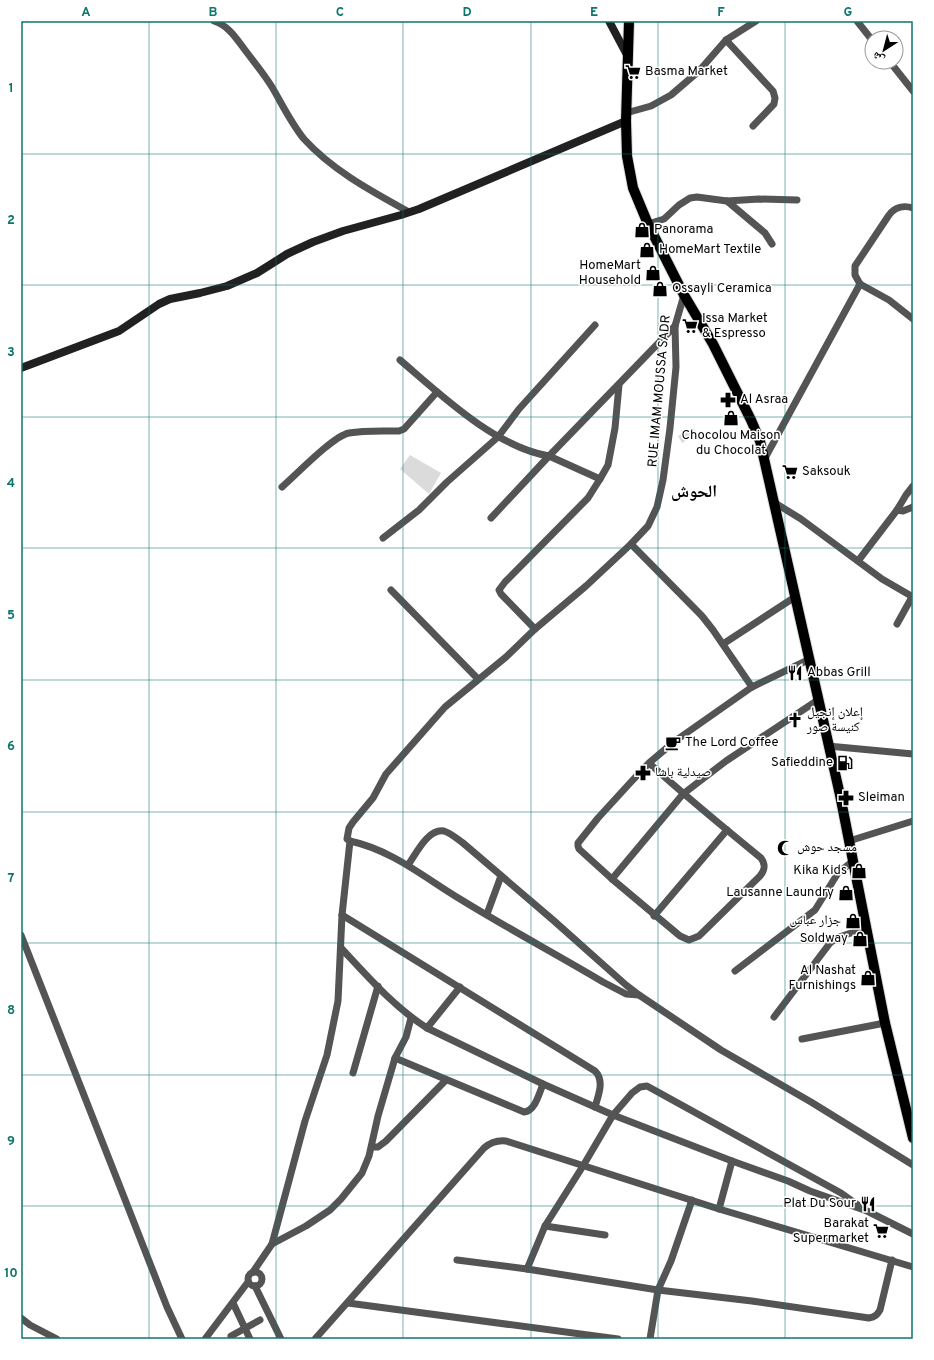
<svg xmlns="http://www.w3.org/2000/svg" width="934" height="1360" viewBox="0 0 934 1360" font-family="Overpass,'Noto Naskh Arabic',sans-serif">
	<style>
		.green { fill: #dbdbdb }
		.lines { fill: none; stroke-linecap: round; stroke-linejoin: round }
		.primary-casing { stroke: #dbdbdb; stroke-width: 12 }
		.street { stroke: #545454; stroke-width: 7 }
		.secondary { stroke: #212121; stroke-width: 8 }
		.primary { stroke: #000; stroke-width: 10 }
		.grid { fill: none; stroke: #0f766e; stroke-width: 1; stroke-opacity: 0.55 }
		.labels { text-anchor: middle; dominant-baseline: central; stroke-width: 3; stroke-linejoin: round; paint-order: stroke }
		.poi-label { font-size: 13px; fill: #000; stroke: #fff; text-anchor: start }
		.street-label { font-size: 13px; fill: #000; stroke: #fff }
		.district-label { font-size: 17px; font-weight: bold; fill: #000; stroke: #fff }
		.neatline { fill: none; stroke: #0f766e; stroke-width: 1.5 }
		.grid-label { font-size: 13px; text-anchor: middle; font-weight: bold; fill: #0f766e }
	</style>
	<rect width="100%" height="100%" fill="#fff"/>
	<!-- green -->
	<g class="green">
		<polygon points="694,428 697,434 682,443 678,436"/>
		<polygon points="410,455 441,473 429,494 400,469"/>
	</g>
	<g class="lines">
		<defs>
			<polyline id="primary" points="629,21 626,121 627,156 633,188 648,224 684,295 713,344 751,420 760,441 840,795 885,1023 913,1138"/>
		</defs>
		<!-- primary casing -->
		<use href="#primary" class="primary-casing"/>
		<!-- street -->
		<g class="street">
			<path d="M214,21C229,26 236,38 245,50C254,62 264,74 272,87C282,104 291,123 304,139C333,171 373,192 409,212"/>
			<polyline points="857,21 872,40"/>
			<polyline points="726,40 773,91 775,98 774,104 753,126"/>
			<polyline points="890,62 913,91"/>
			<polyline points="626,113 651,106 671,95 699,71 726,40 756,21"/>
			<polyline points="727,201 765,233 772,244"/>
			<polyline points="648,224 664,219 679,205 690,198 697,197 727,201 759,199 797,200"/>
			<path d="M860,284L855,275V266L889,215C895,207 904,205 913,208"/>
			<path d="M400,360C441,395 495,447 549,456L675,326"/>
			<polyline points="765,458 860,284 889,300 913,319"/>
			<path d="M282,487C296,475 333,436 349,433C365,430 383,431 399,431L404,429L437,392"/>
			<polyline points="775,503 801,519 882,579 913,597"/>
			<polyline points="897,510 903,511 913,507"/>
			<polyline points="491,518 549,456 600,479"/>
			<polyline points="383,538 419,510 447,482 498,437 519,409 595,325"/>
			<polyline points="631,544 702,616 713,630 752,687"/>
			<polyline points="858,561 897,510 906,495 913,486"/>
			<polyline points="391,590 478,679"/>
			<polyline points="897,624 912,597"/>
			<polyline points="535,629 501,594 499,590 505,582 588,498 600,479 608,465 615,428 619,385"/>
			<polyline points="723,644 795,597"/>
			<polyline points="828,746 913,754"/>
			<path d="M649,763C685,796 723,827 761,858C766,865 765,870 760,876L699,936L689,940L680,936L612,879L579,849L578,846V843L598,818L630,783L649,763L675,741L752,687L810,659"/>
			<path d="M350,841C392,850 425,878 460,899C507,928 556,954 603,982L626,994L639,995L721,1050L811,1102L913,1165"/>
			<polyline points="849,841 913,821"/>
			<path d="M408,865C416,854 428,828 444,831C451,833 457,839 463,843L553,920L626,985L639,995"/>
			<polyline points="612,879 683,794 726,761 818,700"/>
			<polyline points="487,914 501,876"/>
			<path d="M342,915L595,1071C605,1081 598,1096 595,1107"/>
			<polyline points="654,916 727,830"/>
			<polyline points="21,935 124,1197 167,1307 182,1339"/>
			<path d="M341,948C368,977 394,1007 427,1028L543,1084L613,1115L732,1161L788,1181L810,1191L867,1211L913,1234"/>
			<polyline points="735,971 815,910 838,873 853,861"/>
			<polyline points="774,1017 830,943 836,938 866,928"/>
			<polyline points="427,1028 460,987"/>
			<polyline points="802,1039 885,1023"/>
			<path d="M395,1058L524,1112C535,1111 539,1094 543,1084"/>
			<polyline points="353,1073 378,986"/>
			<polyline points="372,1147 378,1147 386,1141 446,1080"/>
			<polyline points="719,1209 732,1161"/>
			<polyline points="545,1226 605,1235"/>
			<polyline points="272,1244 306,1226 330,1210 341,1199 362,1173 369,1156 378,1116 395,1058 406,1037 411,1018"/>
			<path d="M457,1260L527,1269L658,1290L752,1301L869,1318C875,1317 877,1315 880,1310L892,1260"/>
			<polyline points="527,1269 545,1226 583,1166 613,1115 632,1093 640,1087 647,1086 841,1193 858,1205"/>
			<circle cx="255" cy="1279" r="7"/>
			<polyline points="253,1272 272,1244 305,1121 327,1055 338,1001 342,915 350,841 347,839 349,828 353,822 373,798 386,774 445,707 506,657 535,629 586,586 631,544 648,526 657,507 663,480 670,428 676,367 675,326 684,295"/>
			<polyline points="255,1286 281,1339"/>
			<polyline points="233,1303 250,1339"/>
			<polyline points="348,1303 618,1339"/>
			<polyline points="21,1318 30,1325 57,1339"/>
			<polyline points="231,1336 260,1320"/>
			<polyline points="205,1339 248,1282"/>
			<path d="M315,1339L484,1148C491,1142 497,1140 506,1141L719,1209L913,1267"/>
			<polyline points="650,1339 658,1290 671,1261 692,1200"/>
		</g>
		<!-- secondary -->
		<g class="secondary">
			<polyline points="609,21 627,55"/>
			<polyline points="21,368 119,331 159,304 170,299 200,293 227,286 257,273 287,254 313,242 343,231 401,215 419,209 626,121"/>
		</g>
		<!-- primary -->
		<use href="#primary" class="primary"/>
	</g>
	<!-- grid -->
	<path class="grid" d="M149,21V1339M276,21V1339M403,21V1339M531,21V1339M658,21V1339M785,21V1339M21,154H913M21,285H913M21,417H913M21,548H913M21,680H913M21,812H913M21,943H913M21,1075H913M21,1206H913"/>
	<!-- icons -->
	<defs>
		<symbol id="supermarket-bare" viewBox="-9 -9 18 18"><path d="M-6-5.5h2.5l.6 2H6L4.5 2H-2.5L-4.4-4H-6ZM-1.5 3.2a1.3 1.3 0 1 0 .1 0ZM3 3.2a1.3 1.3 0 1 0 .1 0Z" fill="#000" stroke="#fff" stroke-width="2.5" paint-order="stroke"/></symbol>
		<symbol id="shop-bare" viewBox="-9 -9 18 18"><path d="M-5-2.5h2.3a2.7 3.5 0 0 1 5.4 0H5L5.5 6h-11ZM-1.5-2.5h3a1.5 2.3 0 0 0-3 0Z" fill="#000" stroke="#fff" stroke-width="2.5" paint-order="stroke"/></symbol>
		<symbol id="pharmacy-bare" viewBox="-9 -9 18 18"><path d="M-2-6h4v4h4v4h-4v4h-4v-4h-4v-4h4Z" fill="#000" stroke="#fff" stroke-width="2.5" paint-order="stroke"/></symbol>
		<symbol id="restaurant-bare" viewBox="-9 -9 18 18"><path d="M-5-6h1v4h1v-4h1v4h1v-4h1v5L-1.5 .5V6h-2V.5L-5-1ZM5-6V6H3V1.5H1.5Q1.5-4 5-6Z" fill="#000" stroke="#fff" stroke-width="2.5" paint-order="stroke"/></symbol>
		<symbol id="church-bare" viewBox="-9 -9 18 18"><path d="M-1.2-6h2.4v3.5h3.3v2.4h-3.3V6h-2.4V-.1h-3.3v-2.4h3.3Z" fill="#000" stroke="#fff" stroke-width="2.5" paint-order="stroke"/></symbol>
		<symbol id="cafe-bare" viewBox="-9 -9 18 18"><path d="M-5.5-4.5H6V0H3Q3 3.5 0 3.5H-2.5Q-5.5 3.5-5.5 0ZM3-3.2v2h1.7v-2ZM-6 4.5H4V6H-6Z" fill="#000" stroke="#fff" stroke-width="2.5" paint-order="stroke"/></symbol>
		<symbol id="fuel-bare" viewBox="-9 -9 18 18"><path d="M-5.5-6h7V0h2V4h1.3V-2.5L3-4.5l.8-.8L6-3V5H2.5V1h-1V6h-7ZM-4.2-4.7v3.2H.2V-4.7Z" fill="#000" stroke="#fff" stroke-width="2.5" paint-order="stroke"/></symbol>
		<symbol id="mosque-bare" viewBox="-9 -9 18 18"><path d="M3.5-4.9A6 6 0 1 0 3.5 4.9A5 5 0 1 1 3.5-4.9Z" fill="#000" stroke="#fff" stroke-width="2.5" paint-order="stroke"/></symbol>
	</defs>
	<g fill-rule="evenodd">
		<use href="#supermarket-bare" x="622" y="61" width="22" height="22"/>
		<use href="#shop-bare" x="631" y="219" width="22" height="22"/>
		<use href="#shop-bare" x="636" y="239" width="22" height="22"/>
		<use href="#shop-bare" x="642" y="262" width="22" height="22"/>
		<use href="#shop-bare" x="649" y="278" width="22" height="22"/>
		<use href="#supermarket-bare" x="679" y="315" width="22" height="22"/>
		<use href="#pharmacy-bare" x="717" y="389" width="22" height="22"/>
		<use href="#shop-bare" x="720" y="407" width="22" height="22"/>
		<use href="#supermarket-bare" x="779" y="461" width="22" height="22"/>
		<use href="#restaurant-bare" x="784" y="662" width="22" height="22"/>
		<use href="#church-bare" x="784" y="709" width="22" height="22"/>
		<use href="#cafe-bare" x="662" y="732" width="22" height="22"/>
		<use href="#fuel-bare" x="834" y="752" width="22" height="22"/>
		<use href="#pharmacy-bare" x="632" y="762" width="22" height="22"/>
		<use href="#pharmacy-bare" x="835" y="787" width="22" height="22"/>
		<use href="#mosque-bare" x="774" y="837" width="22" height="22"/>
		<use href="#shop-bare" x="848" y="860" width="22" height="22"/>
		<use href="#shop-bare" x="835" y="882" width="22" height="22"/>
		<use href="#shop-bare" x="842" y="910" width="22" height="22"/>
		<use href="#shop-bare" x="849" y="928" width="22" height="22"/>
		<use href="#shop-bare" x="857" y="967" width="22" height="22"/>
		<use href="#restaurant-bare" x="857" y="1193" width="22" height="22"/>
		<use href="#supermarket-bare" x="870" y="1220" width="22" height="22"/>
	</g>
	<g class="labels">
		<!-- poi labels -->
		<g class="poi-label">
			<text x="645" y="72">Basma Market</text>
			<text x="654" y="230">Panorama</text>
			<text x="659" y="250">HomeMart Textile</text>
			<text x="641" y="266" text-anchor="end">HomeMart<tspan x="641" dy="15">Household</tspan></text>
			<text x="672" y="289">Ossayli Ceramica</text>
			<text x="702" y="319">Issa Market<tspan x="702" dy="15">&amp; Espresso</tspan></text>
			<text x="740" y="400">Al Asraa</text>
			<text x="731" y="436" text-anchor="middle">Chocolou Maison<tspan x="731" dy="15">du Chocolat</tspan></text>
			<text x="802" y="472">Saksouk</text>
			<text x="807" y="673">Abbas Grill</text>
			<text x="807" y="713">إعلان إنجيل<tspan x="807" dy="15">كنيسة صور</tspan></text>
			<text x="685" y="743">The Lord Coffee</text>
			<text x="833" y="763" text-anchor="end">Safieddine</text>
			<text x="655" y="773">صيدلية باشا</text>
			<text x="858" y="798">Sleiman</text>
			<text x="797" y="848">مسجد حوش</text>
			<text x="847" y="871" text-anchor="end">Kika Kids</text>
			<text x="834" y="893" text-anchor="end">Lausanne Laundry</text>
			<text x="841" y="921" text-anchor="end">جزار عباس</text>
			<text x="848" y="939" text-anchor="end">Soldway</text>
			<text x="856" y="971" text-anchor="end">Al Nashat<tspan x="856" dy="15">Furnishings</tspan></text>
			<text x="856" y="1204" text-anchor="end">Plat Du Sour</text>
			<text x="869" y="1224" text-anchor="end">Barakat<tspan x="869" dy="15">Supermarket</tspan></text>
		</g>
		<!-- street labels -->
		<g class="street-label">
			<text transform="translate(660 391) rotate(-85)">RUE IMAM MOUSSA SADR</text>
		</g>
		<!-- district labels -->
		<g class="district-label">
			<text x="694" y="493">الحوش</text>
		</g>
	</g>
	<!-- border -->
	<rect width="934" height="1360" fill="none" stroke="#ffffff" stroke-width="44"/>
	<!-- north arrow -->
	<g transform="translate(884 50) rotate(216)"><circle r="19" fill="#ffffff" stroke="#999999"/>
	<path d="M0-3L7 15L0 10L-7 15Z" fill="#000000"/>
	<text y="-6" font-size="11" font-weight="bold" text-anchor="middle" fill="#000000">ش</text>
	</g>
	<rect x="22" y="22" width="890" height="1316" class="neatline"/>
	<g class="grid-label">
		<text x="86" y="16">A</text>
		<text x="213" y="16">B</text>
		<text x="340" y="16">C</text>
		<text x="467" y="16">D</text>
		<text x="594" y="16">E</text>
		<text x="721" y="16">F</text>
		<text x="848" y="16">G</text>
		<text x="11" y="92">1</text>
		<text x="11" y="224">2</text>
		<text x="11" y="356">3</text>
		<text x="11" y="487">4</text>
		<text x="11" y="619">5</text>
		<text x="11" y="750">6</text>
		<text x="11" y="882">7</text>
		<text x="11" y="1014">8</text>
		<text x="11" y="1145">9</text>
		<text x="11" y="1277">10</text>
	</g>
</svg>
